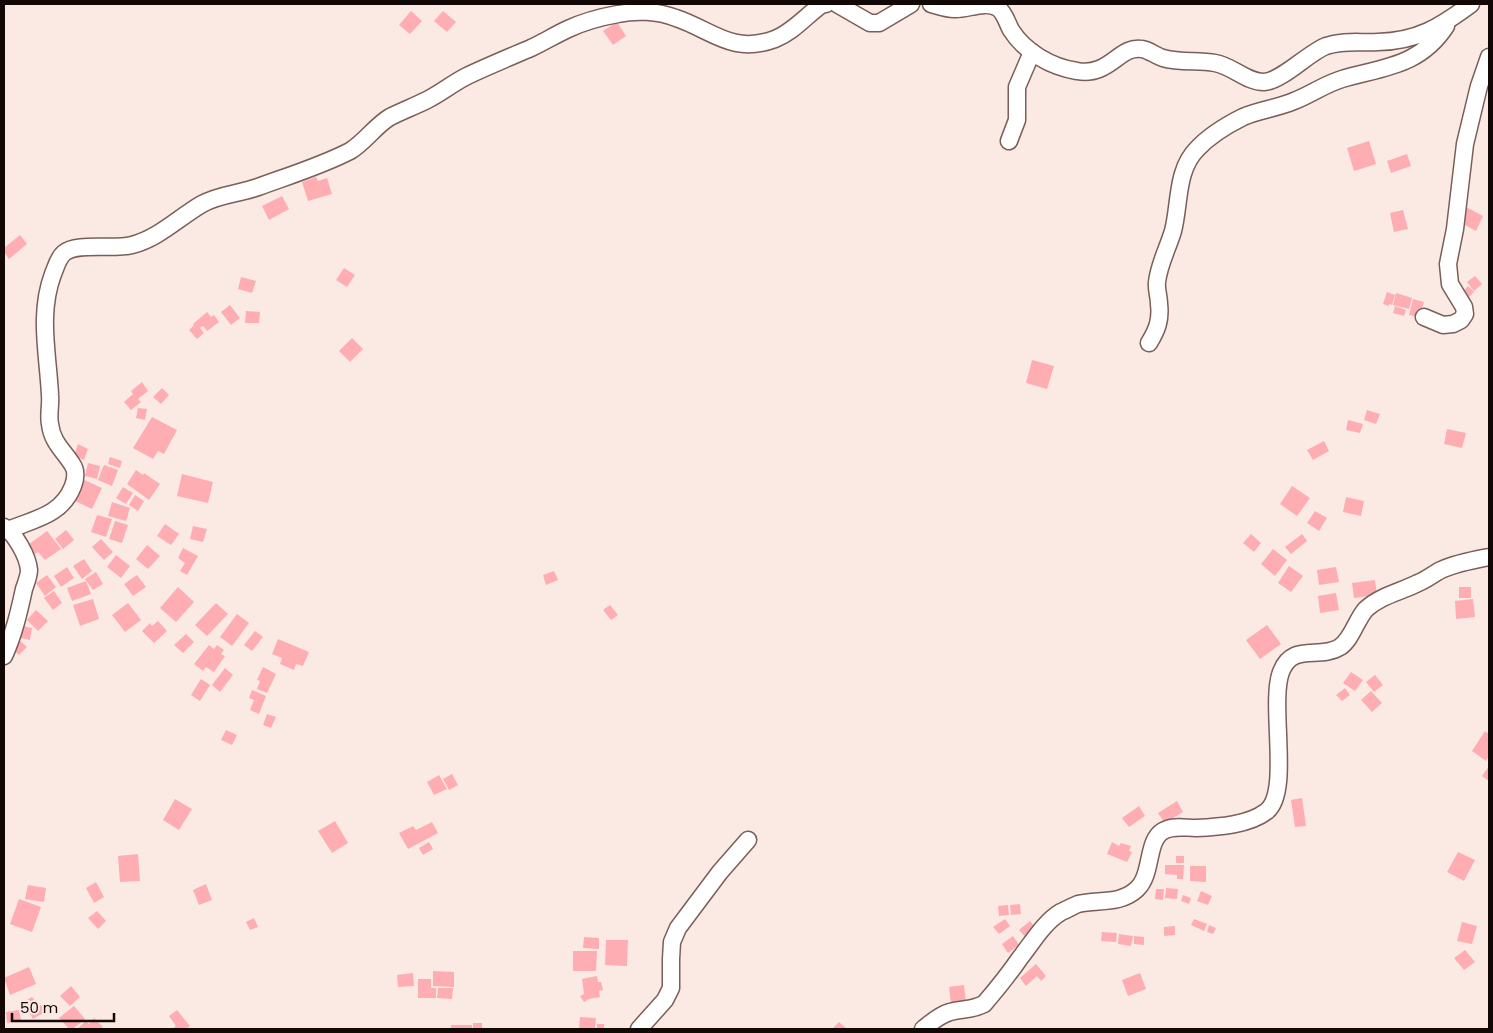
<svg xmlns="http://www.w3.org/2000/svg" width="1493" height="1033" viewBox="0 0 1493 1033" font-family="Poppins,sans-serif">
	<style>
		.building { fill: #feadb3 }
		.lines { fill: none; stroke-linecap: round; stroke-linejoin: round }
		.minor-casing { stroke: #795f57; stroke-width: 19 }
		.minor { stroke: #fff; stroke-width: 16 }
	</style>
	<rect width="100%" height="100%" fill="#fbe9e3"/>
	<!-- building -->
	<g class="building">
		<polygon points="411,11 422,21 410,34 399,25"/>
		<polygon points="443,11 456,22 447,32 434,21"/>
		<polygon points="617,22 626,36 613,45 603,31"/>
		<polygon points="1369,141 1376,164 1354,171 1347,148"/>
		<polygon points="1407,154 1411,166 1391,173 1387,161"/>
		<polygon points="316,177 318,181 327,178 332,194 308,201 302,182"/>
		<polygon points="282,196 289,209 269,220 262,206"/>
		<polygon points="1466,207 1483,216 1476,231 1459,222"/>
		<polygon points="1403,210 1408,229 1394,232 1390,213"/>
		<polygon points="20,235 27,244 9,259 4,252 4,248"/>
		<polygon points="344,268 355,275 347,287 336,280"/>
		<polygon points="1475,276 1482,284 1474,291 1467,282"/>
		<polygon points="241,277 256,281 252,293 238,289"/>
		<polygon points="1468,286 1474,292 1466,300 1460,295"/>
		<polygon points="1387,292 1395,295 1392,305 1389,304 1389,306 1383,304"/>
		<polygon points="1396,293 1412,298 1409,309 1393,305"/>
		<polygon points="1413,299 1424,302 1419,317 1409,315"/>
		<polygon points="230,305 240,318 231,325 221,312"/>
		<polygon points="1395,306 1406,310 1404,316 1393,313"/>
		<polygon points="246,311 260,312 259,323 245,323"/>
		<polygon points="207,312 211,317 214,315 219,322 207,331 203,326 200,328 204,333 197,339 189,330 194,325 193,324"/>
		<polygon points="352,338 363,349 350,362 339,351"/>
		<polygon points="1032,360 1054,366 1047,389 1026,383"/>
		<polygon points="142,382 148,391 138,399 141,402 131,410 124,402 133,394 131,391"/>
		<polygon points="162,388 169,395 161,404 153,397"/>
		<polygon points="138,408 147,409 145,420 136,418"/>
		<polygon points="1367,410 1380,414 1376,424 1364,420"/>
		<polygon points="152,417 177,430 164,454 158,451 153,459 133,448"/>
		<polygon points="1348,420 1363,424 1360,433 1346,430"/>
		<polygon points="1447,429 1466,433 1462,448 1444,444"/>
		<polygon points="1324,441 1329,451 1313,460 1307,450"/>
		<polygon points="78,444 88,449 84,460 74,456"/>
		<polygon points="110,457 122,461 120,468 108,464"/>
		<polygon points="88,463 100,466 97,479 85,476"/>
		<polygon points="104,465 118,470 112,486 98,480"/>
		<polygon points="136,470 143,475 144,473 160,484 149,500 127,484"/>
		<polygon points="182,474 213,482 208,503 177,496"/>
		<polygon points="82,479 102,488 92,509 73,500"/>
		<polygon points="1292,486 1310,498 1297,516 1280,504"/>
		<polygon points="123,487 133,493 126,504 116,498"/>
		<polygon points="135,495 144,501 138,511 129,505"/>
		<polygon points="1346,497 1364,501 1361,516 1343,512"/>
		<polygon points="112,502 130,508 126,521 108,516"/>
		<polygon points="1315,511 1327,518 1319,531 1307,523"/>
		<polygon points="97,515 112,519 106,537 91,532"/>
		<polygon points="115,521 128,525 122,543 109,539"/>
		<polygon points="165,524 179,534 171,545 157,536"/>
		<polygon points="193,526 207,529 203,542 190,539"/>
		<polygon points="66,530 74,540 63,549 55,539"/>
		<polygon points="47,531 61,549 45,560 38,552 35,554 28,545"/>
		<polygon points="1251,534 1261,543 1254,552 1243,543"/>
		<polygon points="1302,534 1307,541 1291,554 1285,547"/>
		<polygon points="101,539 113,552 104,560 92,547"/>
		<polygon points="147,545 160,556 148,569 136,559"/>
		<polygon points="183,548 198,556 187,575 180,571 185,563 178,558"/>
		<polygon points="1273,549 1287,560 1275,576 1261,564"/>
		<polygon points="116,555 130,566 121,578 107,567"/>
		<polygon points="84,559 92,571 82,579 73,566"/>
		<polygon points="1289,566 1303,576 1291,592 1278,583"/>
		<polygon points="67,567 74,578 61,587 54,576"/>
		<polygon points="1336,567 1339,582 1319,585 1317,570"/>
		<polygon points="554,571 558,580 546,585 543,575"/>
		<polygon points="96,572 103,584 93,590 85,579"/>
		<polygon points="47,575 56,587 45,596 36,583"/>
		<polygon points="137,575 146,587 133,596 124,584"/>
		<polygon points="1375,580 1377,595 1354,598 1352,583"/>
		<polygon points="86,581 91,594 72,601 67,588"/>
		<polygon points="178,587 194,602 176,622 160,608"/>
		<rect x="1459" y="587" width="12" height="11"/>
		<polygon points="54,591 62,603 53,610 44,598"/>
		<polygon points="1336,593 1339,610 1320,613 1318,596"/>
		<polygon points="93,599 99,619 80,626 73,605"/>
		<polygon points="1473,599 1475,617 1456,619 1455,601"/>
		<polygon points="128,603 141,620 125,632 112,615"/>
		<polygon points="216,603 228,614 207,636 195,625"/>
		<polygon points="610,605 618,615 611,620 603,610"/>
		<polygon points="36,610 48,621 38,631 27,620"/>
		<polygon points="237,614 249,623 232,646 220,637"/>
		<polygon points="158,621 167,631 154,643 142,631 150,623 152,626"/>
		<polygon points="18,625 32,628 30,640 16,637"/>
		<polygon points="1267,625 1281,644 1260,659 1246,640"/>
		<polygon points="255,631 263,637 252,651 244,645"/>
		<polygon points="186,634 194,642 183,653 174,645"/>
		<polygon points="16,637 27,647 19,655 9,646"/>
		<polygon points="278,639 309,652 303,666 296,664 294,670 280,664 282,658 272,654"/>
		<polygon points="209,645 214,649 217,645 224,650 221,654 225,656 214,672 206,667 203,671 194,664"/>
		<polygon points="263,667 276,674 267,693 257,689 260,681 257,680"/>
		<polygon points="225,668 233,675 220,692 212,685"/>
		<polygon points="1351,672 1363,680 1355,691 1343,683"/>
		<polygon points="1375,675 1383,685 1374,692 1366,682"/>
		<polygon points="201,679 210,685 200,701 191,695"/>
		<polygon points="1345,688 1350,695 1342,701 1336,695"/>
		<polygon points="252,690 266,696 259,714 250,710 254,700 249,698"/>
		<polygon points="1371,691 1382,703 1372,712 1361,700"/>
		<polygon points="267,714 276,717 271,728 263,725"/>
		<polygon points="226,730 237,735 232,745 221,740"/>
		<polygon points="1485,731 1489,734 1489,756 1486,761 1472,751"/>
		<polygon points="1489,766 1489,781 1482,776"/>
		<polygon points="452,774 458,785 449,790 443,779"/>
		<polygon points="439,775 447,789 434,795 427,782"/>
		<polygon points="1302,798 1306,826 1295,827 1291,800"/>
		<polygon points="175,799 192,809 179,830 163,820"/>
		<polygon points="1177,801 1183,812 1165,823 1158,813"/>
		<polygon points="1139,806 1145,816 1129,827 1122,818"/>
		<polygon points="335,821 348,843 332,853 318,831"/>
		<polygon points="432,822 438,833 408,849 399,833 413,826 416,830"/>
		<polygon points="429,842 433,849 423,855 419,848"/>
		<polygon points="1112,842 1119,846 1121,843 1131,846 1129,851 1132,852 1127,862 1107,854"/>
		<polygon points="1458,852 1475,860 1464,881 1447,872"/>
		<polygon points="138,854 140,881 120,882 118,856"/>
		<rect x="1176" y="856" width="8" height="7"/>
		<polygon points="1165,865 1184,865 1183,879 1177,879 1177,875 1165,874"/>
		<polygon points="1190,866 1206,866 1206,882 1190,881"/>
		<polygon points="96,882 104,897 94,903 86,888"/>
		<polygon points="206,884 212,900 199,905 193,890"/>
		<polygon points="28,885 46,888 44,902 25,899"/>
		<polygon points="1166,888 1178,889 1177,899 1165,898"/>
		<polygon points="1156,889 1164,889 1163,900 1155,899"/>
		<polygon points="1201,891 1212,896 1208,905 1197,901"/>
		<polygon points="1183,895 1191,898 1189,904 1181,901"/>
		<polygon points="19,899 41,907 32,932 10,924"/>
		<polygon points="1020,904 1021,914 1011,915 1010,905"/>
		<polygon points="1008,905 1009,915 999,916 998,906"/>
		<polygon points="97,911 106,921 98,929 88,918"/>
		<polygon points="254,918 258,927 250,930 246,922"/>
		<polygon points="1005,919 1010,926 999,934 993,927"/>
		<polygon points="1194,919 1207,924 1204,931 1191,925"/>
		<polygon points="1030,921 1038,931 1027,939 1019,930"/>
		<polygon points="1462,922 1477,926 1472,944 1457,941"/>
		<polygon points="1209,925 1216,928 1213,934 1207,932"/>
		<polygon points="1175,926 1175,935 1164,936 1164,927"/>
		<polygon points="1102,932 1117,933 1116,942 1101,941"/>
		<polygon points="1119,934 1133,936 1131,946 1118,944"/>
		<polygon points="1013,936 1019,945 1008,953 1002,944"/>
		<polygon points="1134,936 1144,937 1144,945 1134,944"/>
		<polygon points="584,937 599,938 599,949 583,948"/>
		<polygon points="606,940 628,940 627,966 605,965"/>
		<polygon points="1465,950 1475,962 1464,970 1454,958"/>
		<polygon points="573,951 597,951 596,971 573,971"/>
		<polygon points="1036,964 1046,976 1041,981 1037,976 1026,986 1020,978"/>
		<polygon points="29,967 36,984 10,995 4,978"/>
		<polygon points="433,971 454,972 454,987 433,986"/>
		<polygon points="413,973 414,986 398,987 397,975"/>
		<polygon points="1140,973 1146,989 1128,996 1122,980"/>
		<polygon points="597,976 598,982 601,982 603,990 599,991 600,997 589,999 584,1002 580,996 584,994 582,979"/>
		<polygon points="418,979 431,979 431,988 436,988 436,998 418,998"/>
		<polygon points="964,985 966,1002 951,1004 949,987"/>
		<polygon points="71,986 80,997 70,1006 60,996"/>
		<polygon points="438,988 453,988 452,999 437,998"/>
		<polygon points="32,997 36,1002 30,1006 27,1000"/>
		<polygon points="41,1005 45,1012 33,1019 29,1012"/>
		<polygon points="74,1006 85,1019 73,1029 69,1029 59,1018"/>
		<polygon points="19,1010 21,1020 7,1023 6,1012"/>
		<polygon points="177,1010 190,1026 186,1029 173,1028 176,1026 169,1016"/>
		<polygon points="580,1017 596,1018 595,1029 579,1029"/>
		<polygon points="94,1018 103,1027 100,1029 77,1029 86,1021 89,1024"/>
		<polygon points="839,1022 847,1029 832,1029"/>
		<rect x="473" y="1023" width="9" height="6"/>
		<rect x="597" y="1024" width="7" height="5"/>
		<rect x="451" y="1025" width="21" height="4"/>
	</g>
	<g class="lines">
		<defs>
			<g id="minor">
				<polyline points="837,4 870,23 879,23 911,4"/>
				<path d="M931,4C939,6 946,9 954,9C967,10 985,0 998,8C1005,13 1007,23 1011,30C1025,52 1051,67 1077,71C1110,77 1119,45 1142,49C1149,50 1156,56 1163,58C1180,63 1198,60 1215,63C1233,66 1246,82 1264,82C1282,81 1308,53 1326,46C1343,40 1361,43 1378,42C1418,41 1440,27 1471,4"/>
				<polyline points="1009,141 1017,120 1017,87 1032,52"/>
				<polyline points="1424,317 1443,325 1453,324 1461,320 1465,314 1464,307 1450,284 1448,264 1455,229 1465,144 1479,86 1489,57"/>
				<path d="M1149,343C1157,330 1161,320 1159,304C1159,296 1156,289 1157,282C1159,264 1168,248 1173,231C1180,204 1176,170 1197,149C1209,136 1227,125 1243,117C1259,110 1278,108 1294,101C1310,95 1325,84 1342,79C1384,67 1420,66 1446,26"/>
				<path d="M4,527C15,533 28,557 29,570C29,576 26,583 24,589C19,612 14,634 4,656"/>
				<path d="M8,530C35,519 62,515 73,486C76,478 77,471 72,464C63,450 52,442 50,424C48,415 51,405 50,395C48,354 38,314 53,274C56,267 58,258 64,253C77,242 113,250 132,245C159,238 178,218 202,204C220,194 239,194 258,187C288,176 321,166 350,151C365,142 375,126 390,117C402,111 415,106 427,100C441,93 453,83 467,76C488,66 510,57 531,48C544,42 555,35 568,29C583,22 601,17 618,14C636,10 658,11 676,18C712,30 732,55 775,39C793,32 806,16 821,5L826,4"/>
				<polyline points="639,1029 665,1000 671,988 671,959 672,942 678,928 720,872 748,840"/>
				<path d="M923,1029C931,1023 939,1015 950,1012C963,1008 970,1011 984,1004C997,989 1009,974 1020,958C1032,943 1044,922 1061,912C1066,910 1073,906 1078,904C1098,899 1120,905 1137,889C1153,874 1146,841 1163,831C1173,825 1185,828 1196,828C1219,827 1249,825 1267,811C1291,791 1269,704 1281,672C1292,642 1319,660 1340,647C1352,639 1356,620 1366,609C1380,596 1400,592 1418,583C1426,580 1433,574 1441,570C1456,563 1473,560 1489,557"/>
			</g>
		</defs>
		<!-- minor casing -->
		<use href="#minor" class="minor-casing"/>
		<!-- minor -->
		<use href="#minor" class="minor"/>
	</g>
	<!-- border -->
	<rect width="1493" height="1033" fill="none" stroke="#120906" stroke-width="10"/>
	<!-- scale -->
	<path d="M12 1013v8h102v-8" fill="none" stroke="#120906" stroke-width="2.5"/>
	<text x="20" y="1013" font-size="15" fill="#120906" stroke="#fbe9e3" stroke-width="4" paint-order="stroke">50 m</text>
</svg>
